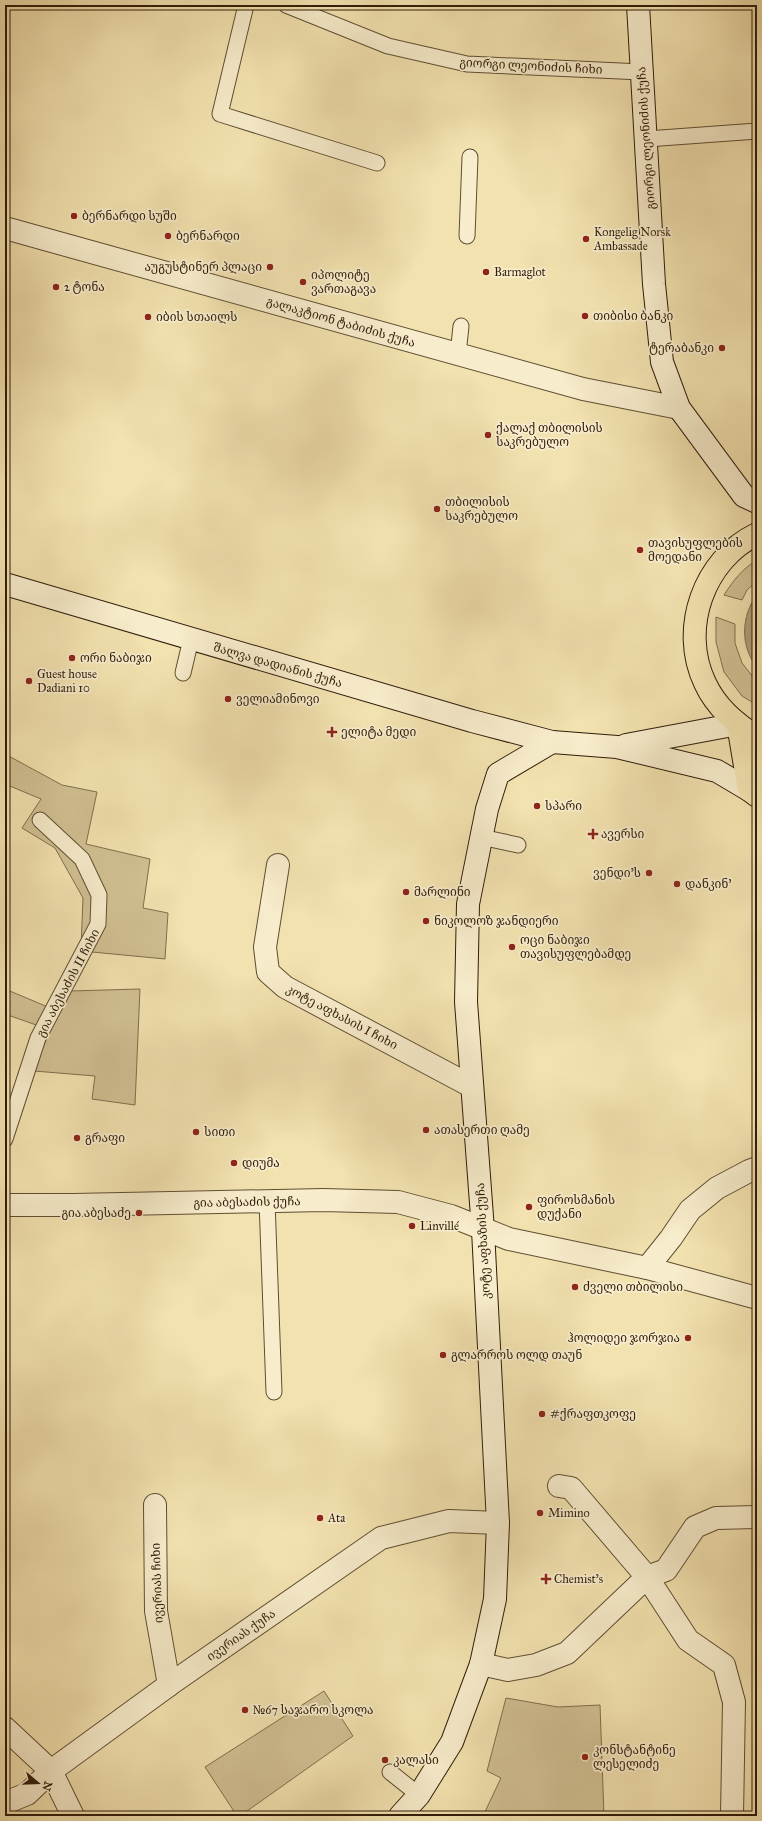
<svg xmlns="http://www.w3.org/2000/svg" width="762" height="1821" viewBox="0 0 762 1821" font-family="'IM FELL Great Primer','Noto Serif Georgian',serif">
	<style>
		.green { fill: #d1c093; stroke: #806e4e }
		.water { fill: #b09f77; stroke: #7d6b4b }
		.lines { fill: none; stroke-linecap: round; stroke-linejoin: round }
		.lane-casing { stroke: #604e33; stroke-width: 17 }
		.street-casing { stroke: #604e33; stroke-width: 24 }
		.secondary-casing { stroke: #301c0a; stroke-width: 24 }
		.primary-casing { stroke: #301c0a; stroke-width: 24 }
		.lane { stroke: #f7eccb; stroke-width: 15 }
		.street { stroke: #f7eccb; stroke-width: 22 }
		.secondary { stroke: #f7eccb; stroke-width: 22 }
		.primary { stroke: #f2e2af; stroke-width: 22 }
		.poi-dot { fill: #8f2418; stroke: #f7eccb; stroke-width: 1.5 }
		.labels { text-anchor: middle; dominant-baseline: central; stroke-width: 3.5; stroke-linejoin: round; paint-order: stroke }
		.street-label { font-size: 12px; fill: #301c0a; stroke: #f7eccb }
		.poi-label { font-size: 12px; fill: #301c0a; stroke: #f7eccb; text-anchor: start }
	</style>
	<rect width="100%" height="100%" fill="#f2e2af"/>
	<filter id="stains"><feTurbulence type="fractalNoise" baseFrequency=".005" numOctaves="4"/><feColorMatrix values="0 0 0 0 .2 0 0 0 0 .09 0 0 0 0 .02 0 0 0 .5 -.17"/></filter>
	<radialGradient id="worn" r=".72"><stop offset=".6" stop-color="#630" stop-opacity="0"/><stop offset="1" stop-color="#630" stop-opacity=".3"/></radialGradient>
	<!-- green -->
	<g class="green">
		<path d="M757,560V581L747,590L742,600L724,595C733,581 742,569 757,560Z"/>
		<polygon points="716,617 735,624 735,643 742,663 757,682 757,705 742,696 724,672 716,642"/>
		<polygon points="5,754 62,785 97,792 86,844 150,859 143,908 168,913 165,959 92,952 80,974 83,898 55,848 22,828 41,799 5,784"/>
		<polygon points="5,989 48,1007 39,1026 5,1014"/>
		<polygon points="140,989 135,1105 92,1099 95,1076 34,1071 57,1011 70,991"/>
		<polygon points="324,1691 353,1736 240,1816 237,1816 205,1767"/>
		<polygon points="506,1698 558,1707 600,1705 604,1816 483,1816 501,1778 487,1771"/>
	</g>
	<!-- water -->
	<path class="water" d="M757,595V667C740,647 741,615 757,595Z"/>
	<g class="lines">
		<defs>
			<g id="lane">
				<polyline points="246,5 220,114 377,163"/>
				<polyline points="286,5 388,46 467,64 642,72"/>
				<polyline points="647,139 757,131"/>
				<polyline points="467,236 470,157"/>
				<polyline points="458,354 461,326"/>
				<polyline points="183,673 191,639"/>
				<polyline points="481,837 518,845"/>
				<polyline points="5,1139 38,1038 98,924 99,895 82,859 40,820"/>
				<polyline points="267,1201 274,1392"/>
				<polyline points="390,1772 419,1795"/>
			</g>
			<g id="street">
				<polyline points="5,228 583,389 679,408"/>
				<polyline points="278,865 265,947 268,972 285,987 471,1086"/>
				<polyline points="5,1205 73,1205 323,1200 398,1202 451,1216 509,1239 647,1268 757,1298"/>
				<polyline points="647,1268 671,1238 690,1210 717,1188 749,1171 757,1168"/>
				<polyline points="559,1486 571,1488 647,1577 688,1640 724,1665 734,1702 732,1816"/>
				<polyline points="155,1505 156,1611 169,1685"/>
				<polyline points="481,1664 508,1670 536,1665 567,1653 647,1577 666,1570 695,1527 716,1518 757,1517"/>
				<polyline points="5,1728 51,1771 73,1816"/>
				<polyline points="5,1803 27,1794 51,1771 169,1685 381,1538 449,1521 498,1523"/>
			</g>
			<g id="secondary">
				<polyline points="638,5 654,284 662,362 679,408 744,496 757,502"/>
				<polyline points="5,584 472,721 552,742 617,747 717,771 749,790"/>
				<polyline points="626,745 738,724"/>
				<polyline points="400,1816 419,1795 452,1742 481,1664 495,1599 498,1523 483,1230 466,1002 468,904 487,809 498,774 552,742"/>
			</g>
			<g id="primary">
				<path d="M757,534C704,559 679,629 705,683C716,707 735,723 757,737"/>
				<polyline points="738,724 749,790 757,796"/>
			</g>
		</defs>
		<!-- lane casing -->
		<use href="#lane" class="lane-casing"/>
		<!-- street casing -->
		<use href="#street" class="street-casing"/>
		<!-- secondary casing -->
		<use href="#secondary" class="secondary-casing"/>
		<!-- primary casing -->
		<use href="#primary" class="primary-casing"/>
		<!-- lane -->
		<use href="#lane" class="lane"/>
		<!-- street -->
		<use href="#street" class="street"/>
		<!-- secondary -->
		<use href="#secondary" class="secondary"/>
		<!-- primary -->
		<use href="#primary" class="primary"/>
	</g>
	<!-- markers -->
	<g class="poi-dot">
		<circle cx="74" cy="216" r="4"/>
		<circle cx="168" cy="236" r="4"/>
		<circle cx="586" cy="239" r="4"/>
		<circle cx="270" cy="267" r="4"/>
		<circle cx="486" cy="272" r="4"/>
		<circle cx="303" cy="282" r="4"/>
		<circle cx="56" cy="287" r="4"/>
		<circle cx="585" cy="316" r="4"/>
		<circle cx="148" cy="317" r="4"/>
		<circle cx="722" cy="348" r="4"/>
		<circle cx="488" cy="435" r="4"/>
		<circle cx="437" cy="509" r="4"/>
		<circle cx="640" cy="550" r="4"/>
		<circle cx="72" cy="658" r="4"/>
		<circle cx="29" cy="681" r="4"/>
		<circle cx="228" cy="699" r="4"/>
		<path d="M330 726h4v4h4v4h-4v4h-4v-4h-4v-4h4z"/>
		<circle cx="537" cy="806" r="4"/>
		<path d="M591 828h4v4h4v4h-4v4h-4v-4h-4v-4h4z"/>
		<circle cx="649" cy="873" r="4"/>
		<circle cx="677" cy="884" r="4"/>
		<circle cx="406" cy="892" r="4"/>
		<circle cx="426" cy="921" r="4"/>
		<circle cx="512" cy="947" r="4"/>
		<circle cx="426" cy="1130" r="4"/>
		<circle cx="196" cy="1132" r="4"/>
		<circle cx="77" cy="1138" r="4"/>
		<circle cx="234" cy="1163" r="4"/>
		<circle cx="529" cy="1207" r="4"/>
		<circle cx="139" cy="1213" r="4"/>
		<circle cx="412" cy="1226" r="4"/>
		<circle cx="575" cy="1287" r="4"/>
		<circle cx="688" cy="1338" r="4"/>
		<circle cx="443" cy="1355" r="4"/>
		<circle cx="542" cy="1414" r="4"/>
		<circle cx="540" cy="1513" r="4"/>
		<circle cx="320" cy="1518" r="4"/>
		<path d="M544 1573h4v4h4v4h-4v4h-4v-4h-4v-4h4z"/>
		<circle cx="245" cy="1710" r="4"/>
		<circle cx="585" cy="1757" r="4"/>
		<circle cx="385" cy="1760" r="4"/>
	</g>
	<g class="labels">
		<!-- street labels -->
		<g class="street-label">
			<text transform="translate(531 66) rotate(3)">გიორგი ლეონიძის ჩიხი</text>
			<text transform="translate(646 138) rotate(-94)">გიორგი ლეონიძის ქუჩა</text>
			<text transform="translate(341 322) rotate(16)">გალაკტიონ ტაბიძის ქუჩა</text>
			<text transform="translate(278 665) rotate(16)">შალვა დადიანის ქუჩა</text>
			<text transform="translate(68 983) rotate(-62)">გია აბესაძის II ჩიხი</text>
			<text transform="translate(342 1017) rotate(28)">კოტე აფხასის I ჩიხი</text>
			<text transform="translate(247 1202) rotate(-1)">გია აბესაძის ქუჩა</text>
			<text transform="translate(483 1241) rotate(-93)">კოტე აფხაზის ქუჩა</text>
			<text transform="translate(157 1583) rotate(-92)">ივერიას ჩიხი</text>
			<text transform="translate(241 1635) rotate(-35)">ივერიას ქუჩა</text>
		</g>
		<!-- poi labels -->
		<g class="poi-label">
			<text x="82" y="216">ბერნარდი სუში</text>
			<text x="594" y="232">Kongelig Norsk<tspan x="594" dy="14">Ambassade</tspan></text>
			<text x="176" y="236">ბერნარდი</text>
			<text x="262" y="267" text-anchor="end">აუგუსტინერ პლაცი</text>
			<text x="494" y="272">Barmaglot</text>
			<text x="311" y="275">იპოლიტე<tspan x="311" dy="14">ვართაგავა</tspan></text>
			<text x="64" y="287">2 ტონა</text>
			<text x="593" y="316">თიბისი ბანკი</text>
			<text x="156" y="317">იბის სთაილს</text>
			<text x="714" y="348" text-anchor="end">ტერაბანკი</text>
			<text x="496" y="428">ქალაქ თბილისის<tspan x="496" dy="14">საკრებულო</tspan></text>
			<text x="445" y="502">თბილისის<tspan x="445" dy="14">საკრებულო</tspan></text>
			<text x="648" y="543">თავისუფლების<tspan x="648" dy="14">მოედანი</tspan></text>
			<text x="80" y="658">ორი ნაბიჯი</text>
			<text x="37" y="674">Guest house<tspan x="37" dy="14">Dadiani 10</tspan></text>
			<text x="236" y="699">ველიამინოვი</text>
			<text x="341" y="732">ელიტა მედი</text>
			<text x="545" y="806">სპარი</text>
			<text x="601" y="834">ავერსი</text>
			<text x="641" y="873" text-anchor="end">ვენდი'ს</text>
			<text x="685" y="884">დანკინ'</text>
			<text x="414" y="892">მარლინი</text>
			<text x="434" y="921">ნიკოლოზ ჯანდიერი</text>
			<text x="520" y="940">ოცი ნაბიჯი<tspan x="520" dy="14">თავისუფლებამდე</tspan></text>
			<text x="434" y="1130">ათასერთი ღამე</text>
			<text x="204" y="1132">სითი</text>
			<text x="85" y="1138">გრაფი</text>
			<text x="242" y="1163">დიუმა</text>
			<text x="537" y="1200">ფიროსმანის<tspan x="537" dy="14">დუქანი</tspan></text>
			<text x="131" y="1213" text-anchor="end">გია აბესაძე</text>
			<text x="420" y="1226">Linvillé</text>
			<text x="583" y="1287">ძველი თბილისი</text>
			<text x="680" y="1338" text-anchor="end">ჰოლიდეი ჯორჯია</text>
			<text x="451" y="1355">გლარროს ოლდ თაუნ</text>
			<text x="550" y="1414">#ქრაფთკოფე</text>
			<text x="548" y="1513">Mimino</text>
			<text x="328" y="1518">Ata</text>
			<text x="554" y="1579">Chemist's</text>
			<text x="253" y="1710">№67 საჯარო სკოლა</text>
			<text x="593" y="1750">კონსტანტინე<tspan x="593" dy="14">ლესელიძე</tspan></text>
			<text x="393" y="1760">კალასი</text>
		</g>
	</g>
	<!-- margin -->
	<rect width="762" height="1821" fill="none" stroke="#f2e2af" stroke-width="20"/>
	<rect x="6" y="6" width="750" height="1809" fill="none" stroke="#301c0a" stroke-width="2"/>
	<rect x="10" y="10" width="742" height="1801" fill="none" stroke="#301c0a"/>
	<!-- north arrow -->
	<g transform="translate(38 1783) rotate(109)" stroke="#f7eccb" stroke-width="3" paint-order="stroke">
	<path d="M0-3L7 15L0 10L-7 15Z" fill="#301c0a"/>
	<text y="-6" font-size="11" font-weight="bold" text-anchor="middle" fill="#301c0a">N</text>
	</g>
	<rect width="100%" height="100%" filter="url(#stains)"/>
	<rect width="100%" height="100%" fill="url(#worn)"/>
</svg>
